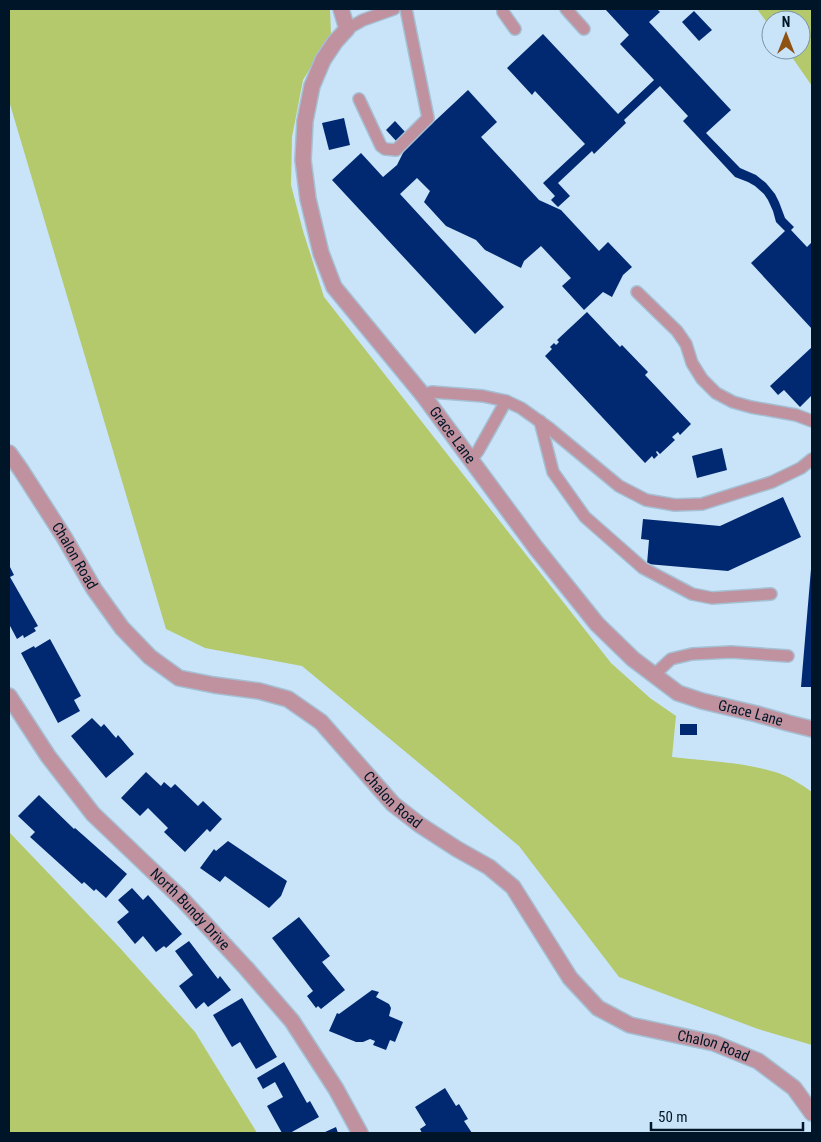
<svg xmlns="http://www.w3.org/2000/svg" width="821" height="1142" viewBox="0 0 821 1142" font-family="'Roboto Condensed',sans-serif">
	<style>
		.green { fill: #b3c96b }
		.building { fill: #002972 }
		.lines { fill: none; stroke-linecap: round; stroke-linejoin: round }
		.service-casing { stroke: #a5bfd3; stroke-width: 14 }
		.minor-casing { stroke: #a5bfd3; stroke-width: 18 }
		.service { stroke: #c0919e; stroke-width: 11 }
		.minor { stroke: #c0919e; stroke-width: 15 }
		.labels { text-anchor: middle; dominant-baseline: central; stroke-width: 5; stroke-linejoin: round; paint-order: stroke }
		.street-label { font-size: 15px; fill: #001628; stroke: #c9e4f9 }
	</style>
	<rect width="100%" height="100%" fill="#c9e4f9"/>
	<!-- green -->
	<g class="green">
		<path d="M9,9H330L331,34L303,80L292,137L291,185L303,231L324,297L611,663L650,698L676,716L672,757C706,761 742,762 775,772C787,775 802,785 812,792V1045L758,1029L619,977L519,846L302,666L205,648L166,629L9,101Z"/>
		<polygon points="757,9 812,9 812,86 787,50 801,50 801,20 771,20 771,28"/>
		<polygon points="9,832 120,948 195,1032 257,1133 9,1133"/>
	</g>
	<!-- building -->
	<g class="building">
		<polygon points="605,9 657,9 660,12 649,22 731,110 706,133 740,168 756,175 766,183 775,194 779,202 785,218 794,227 791,230 807,247 811,243 812,245 812,329 751,263 785,231 776,222 773,211 768,200 764,194 755,186 748,182 735,177 683,121 688,116 660,86 624,120 626,123 594,154 592,151 558,183 570,196 558,207 551,200 555,196 543,183 585,144 535,91 532,95 507,68 543,34 618,114 654,80 620,44 629,35"/>
		<polygon points="694,11 712,30 699,41 682,22"/>
		<polygon points="468,90 497,122 481,137 539,200 561,210 599,251 608,242 632,267 623,275 612,297 603,292 584,310 562,286 571,278 541,246 524,261 521,268 485,250 476,240 446,226 424,202 430,191 417,178 400,194 504,307 475,334 332,180 361,153 383,177 397,165 405,149"/>
		<polygon points="344,118 350,145 329,150 322,123"/>
		<polygon points="395,121 407,134 398,143 386,130"/>
		<polygon points="587,312 620,347 622,345 648,372 645,375 691,424 680,435 678,432 672,437 675,440 660,454 657,451 656,452 658,455 654,459 652,456 645,463 545,356 552,349 550,347 554,343 556,345 559,342 557,340"/>
		<polygon points="812,347 812,395 800,407 784,390 778,395 770,386"/>
		<polygon points="722,448 727,470 697,478 692,456"/>
		<polygon points="783,497 801,537 728,571 647,564 649,540 641,539 643,519 720,526"/>
		<polygon points="9,565 14,575 10,577 38,626 34,628 36,631 24,638 23,635 17,639 9,624"/>
		<polygon points="811,569 812,569 812,687 801,687"/>
		<polygon points="50,639 81,696 74,700 80,711 58,723 21,653 34,646 35,648"/>
		<polygon points="92,718 101,727 104,724 116,738 118,735 134,754 106,778 71,736"/>
		<rect x="680" y="724" width="17" height="11"/>
		<polygon points="146,772 161,786 164,782 171,788 175,784 198,806 203,801 222,819 210,832 207,829 185,852 164,832 168,828 148,808 140,816 121,798"/>
		<polygon points="39,795 74,829 75,828 127,874 106,898 96,889 94,891 84,882 82,884 30,837 35,832 18,816"/>
		<polygon points="228,841 287,881 281,896 269,908 225,876 220,882 200,868 214,849 216,851"/>
		<polygon points="132,888 143,900 148,895 182,934 166,948 164,946 156,952 143,936 135,944 117,922 129,912 118,900"/>
		<polygon points="299,917 330,956 322,962 345,990 321,1009 318,1006 316,1008 307,996 313,991 272,938"/>
		<polygon points="189,941 218,979 220,976 231,990 208,1007 204,1002 196,1009 179,986 193,975 175,951"/>
		<polygon points="372,990 379,992 376,997 389,1004 391,1008 389,1016 403,1022 395,1042 390,1040 386,1050 373,1045 375,1041 370,1039 363,1042 356,1042 329,1031 337,1013 339,1014"/>
		<polygon points="242,998 277,1057 256,1069 240,1042 232,1047 213,1015"/>
		<polygon points="284,1062 307,1103 310,1101 319,1117 290,1133 282,1133 267,1106 283,1097 275,1082 263,1089 257,1078"/>
		<polygon points="445,1088 456,1106 459,1104 468,1119 464,1121 472,1133 422,1133 420,1129 426,1125 415,1107"/>
		<polygon points="336,1127 338,1133 323,1133"/>
	</g>
	<g class="lines">
		<defs>
			<g id="service">
				<polyline points="503,9 503,12 515,29"/>
				<polyline points="566,9 584,29"/>
				<polyline points="347,29 363,20 394,9"/>
				<polyline points="359,99 381,146 385,149 396,150 428,118 406,9"/>
				<polyline points="637,292 677,331 686,344 692,363 702,379 716,393 733,402 751,407 796,415 812,421"/>
				<polyline points="423,395 432,392 483,396 506,401 521,408 549,428 619,486 646,500 675,505 702,504 772,482 801,468 812,459"/>
				<polyline points="540,421 553,472 585,517 643,568 692,594 712,598 771,594"/>
				<polyline points="471,460 478,451 506,401"/>
				<polyline points="654,675 671,659 692,654 731,652 788,656"/>
			</g>
			<g id="minor">
				<path id="s1" d="M341,9L347,29L335,42L323,60L312,86L305,121L303,160L308,199L321,253L334,287L423,395L536,548L597,624L633,659L678,693L702,701L757,714L788,723L812,729"/>
				<path id="s2" d="M9,453L21,470L64,537L94,589L122,628L150,657L179,678L214,685L259,691L288,699L321,722L393,804L420,825L457,849L489,867L513,887L570,978L598,1008L630,1025L714,1043L758,1061L794,1088L812,1113"/>
				<path id="s3" d="M9,696L48,756L93,814L182,899L246,968L292,1021L336,1089L360,1133"/>
			</g>
		</defs>
		<!-- service casing -->
		<use href="#service" class="service-casing"/>
		<!-- minor casing -->
		<use href="#minor" class="minor-casing"/>
		<!-- service -->
		<use href="#service" class="service"/>
		<!-- minor -->
		<use href="#minor" class="minor"/>
	</g>
	<g class="labels">
		<!-- street labels -->
		<g class="street-label">
			<text stroke="none"><textPath href="#s1" startOffset="484">Grace Lane</textPath></text>
			<text stroke="none"><textPath href="#s2" startOffset="122">Chalon Road</textPath></text>
			<text stroke="none"><textPath href="#s1" startOffset="904">Grace Lane</textPath></text>
			<text stroke="none"><textPath href="#s2" startOffset="542">Chalon Road</textPath></text>
			<text stroke="none"><textPath href="#s3" startOffset="281">North Bundy Drive</textPath></text>
			<text stroke="none"><textPath href="#s2" startOffset="962">Chalon Road</textPath></text>
		</g>
	</g>
	<!-- border -->
	<rect width="821" height="1142" fill="none" stroke="#001628" stroke-width="20"/>
	<!-- north arrow -->
	<g transform="translate(786 35)"><circle r="24" fill="#c9e4f9" stroke="#7992a5"/>
	<path d="M0-4L9 19L0 12L-9 19Z" fill="#8e5213"/>
	<text y="-8" font-size="14" font-weight="bold" text-anchor="middle" fill="#001628">N</text>
	</g>
	<!-- scale -->
	<path d="M651 1122v8h152v-8" fill="none" stroke="#001628" stroke-width="2.5"/>
	<text x="658" y="1122" font-size="15" fill="#001628" stroke="#c9e4f9" stroke-width="4" paint-order="stroke">50 m</text>
</svg>
